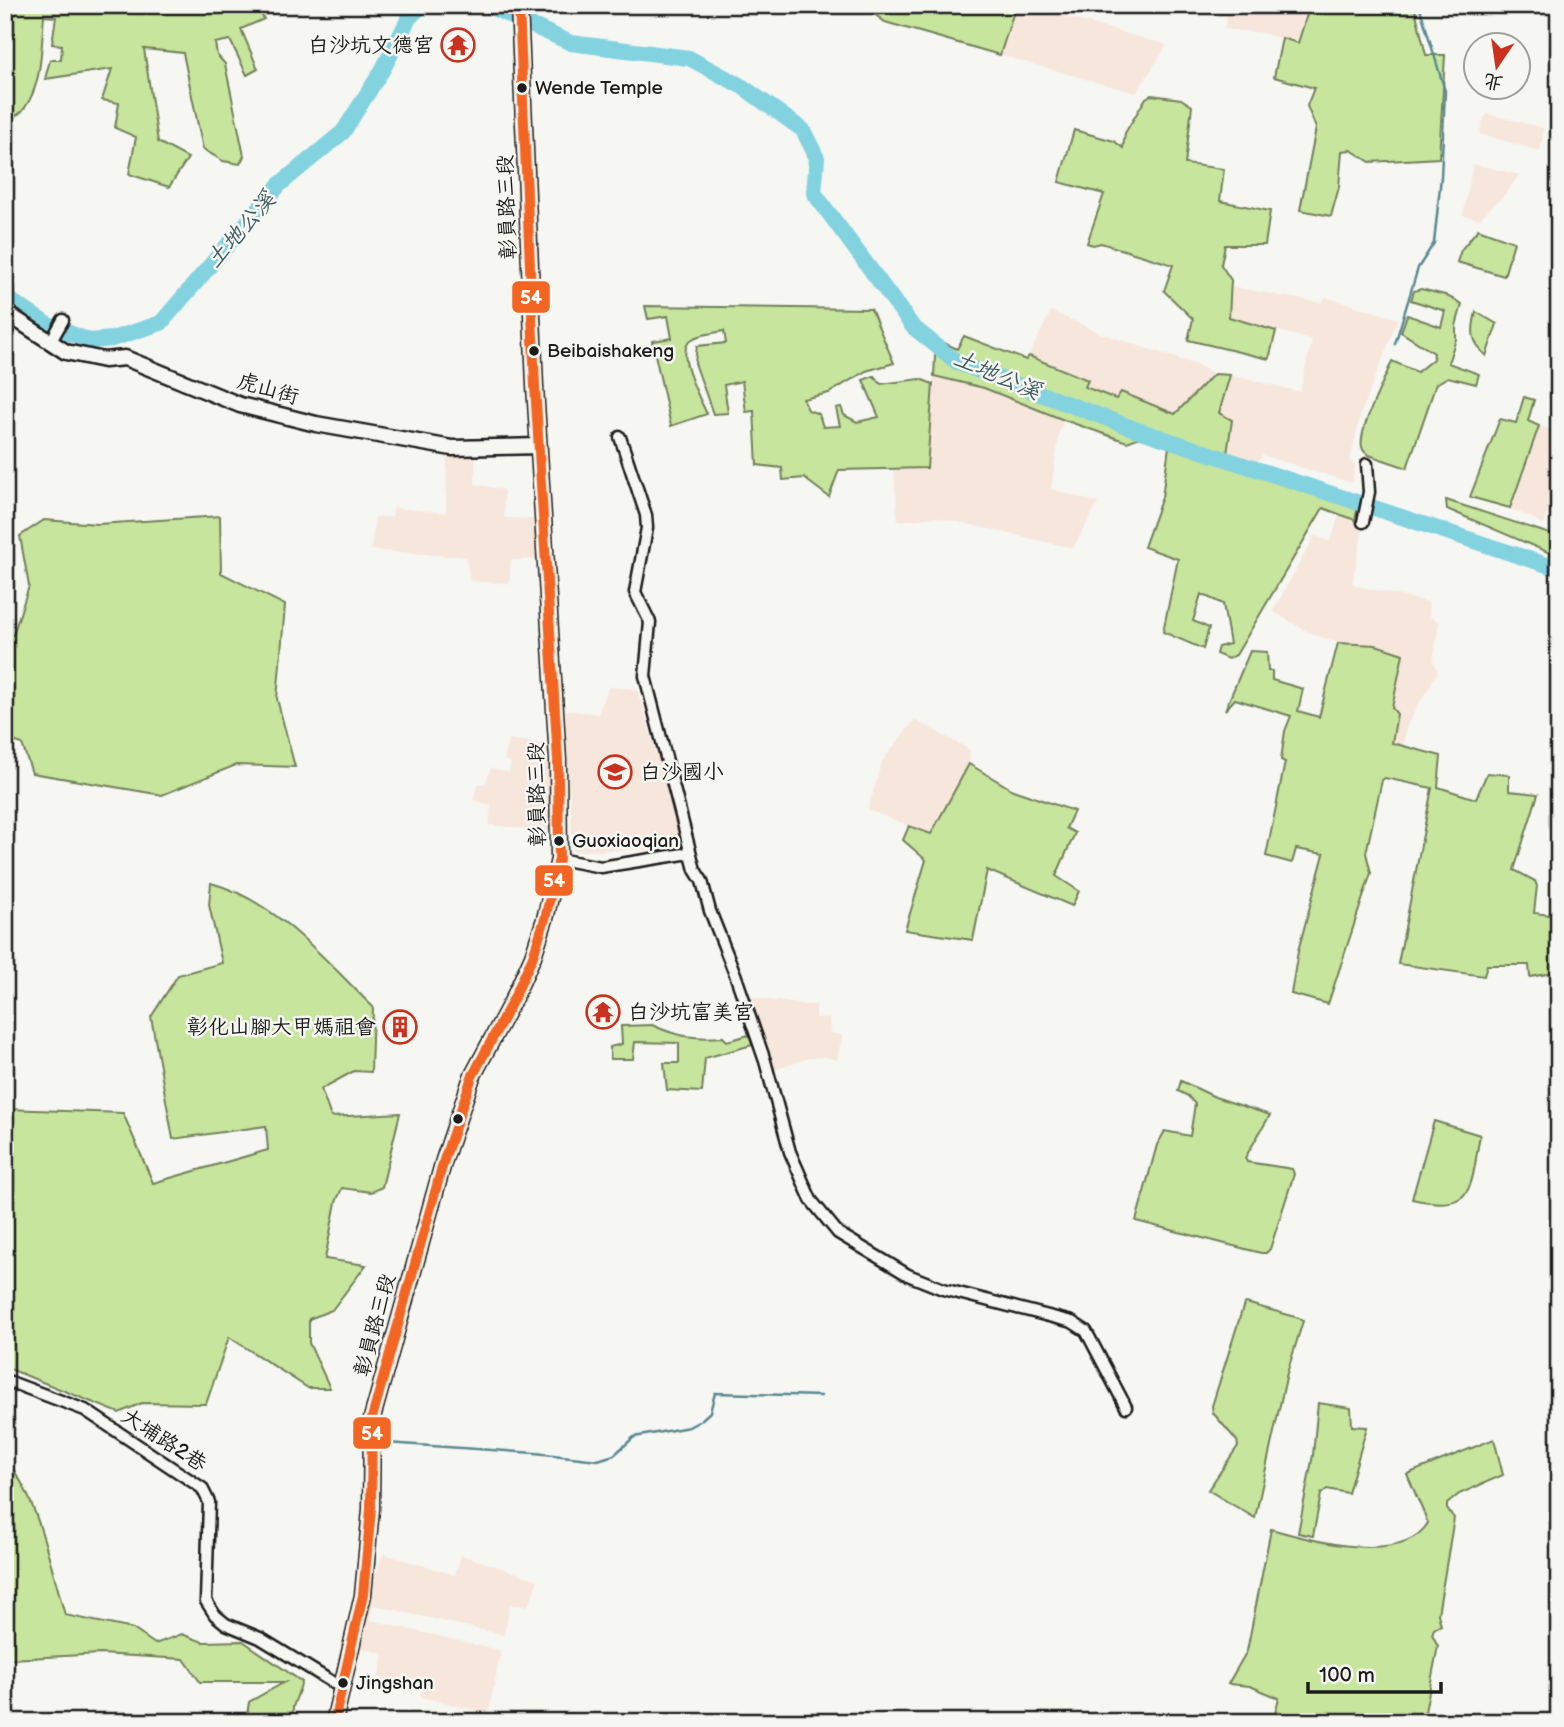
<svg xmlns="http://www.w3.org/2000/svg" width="1564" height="1727" viewBox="0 0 1564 1727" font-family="'Balsamiq Sans','LXGW WenKai TC',sans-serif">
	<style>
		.built { fill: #f6e6dc }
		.green { fill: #c7e59d; stroke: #72805c; stroke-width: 2 }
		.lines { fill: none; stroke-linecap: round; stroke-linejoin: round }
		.stream { stroke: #5a8992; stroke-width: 2.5 }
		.river { stroke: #83d2e0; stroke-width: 16 }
		.street-casing { stroke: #1c1c1c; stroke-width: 15 }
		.secondary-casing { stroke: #1c1c1c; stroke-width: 19 }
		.street { stroke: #f6f6f2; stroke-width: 10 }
		.secondary { stroke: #f6f6f2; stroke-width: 14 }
		.bus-1-casing { stroke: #f6f6f2; stroke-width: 16 }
		.bus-1 { stroke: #f26522; stroke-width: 10 }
		.bus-dot { fill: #1c1c1c; stroke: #f6f6f2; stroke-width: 2.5 }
		.labels { text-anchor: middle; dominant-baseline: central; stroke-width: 5; stroke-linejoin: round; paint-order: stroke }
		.bus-label { font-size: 19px; fill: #1c1c1c; stroke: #f6f6f2; text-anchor: start }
		.poi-label { font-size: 21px; fill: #1c1c1c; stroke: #f6f6f2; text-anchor: end }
		.street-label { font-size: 21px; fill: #1c1c1c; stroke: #f6f6f2 }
		.water-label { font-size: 23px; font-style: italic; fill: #405c61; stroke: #f6f6f2 }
		.line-badge { stroke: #f6f6f2; stroke-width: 2.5 }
		.badge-label { font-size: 19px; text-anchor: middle; font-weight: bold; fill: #fff }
	</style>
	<rect width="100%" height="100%" fill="#f6f6f2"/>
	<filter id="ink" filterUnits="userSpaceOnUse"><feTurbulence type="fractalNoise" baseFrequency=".0143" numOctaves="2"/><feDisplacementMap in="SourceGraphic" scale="14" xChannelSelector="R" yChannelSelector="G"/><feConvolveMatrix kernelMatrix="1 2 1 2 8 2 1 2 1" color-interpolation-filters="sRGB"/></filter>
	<g filter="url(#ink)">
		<!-- built -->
		<g class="built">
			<polygon points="1016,5 1023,5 1167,45 1136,93 1000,55"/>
			<polygon points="1228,5 1310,5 1298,44 1263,33 1225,29"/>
			<polygon points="1488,114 1544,128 1540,151 1480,134 1483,119"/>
			<polygon points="1473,164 1519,175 1505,194 1479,219 1463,215"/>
			<polygon points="1231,287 1322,303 1326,297 1398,319 1360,416 1350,461 1355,465 1352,483 1262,455 1256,466 1227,454 1232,420 1219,413 1230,375 1300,392 1312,340 1229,317"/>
			<polygon points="1051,311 1100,333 1197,365 1214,374 1175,414 1122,392 1117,399 1085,387 1088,381 1029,356"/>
			<polygon points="934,376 984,388 1064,420 1059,433 1051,489 1098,503 1073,548 936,517 898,521 894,469 927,467"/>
			<polygon points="1539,426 1559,432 1559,469 1544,524 1510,508"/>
			<polygon points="475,451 475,484 504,490 504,518 535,519 539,559 511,560 509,583 470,581 466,557 371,550 375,517 392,517 394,508 446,513 447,452"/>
			<polygon points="1340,514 1364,524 1352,583 1356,586 1428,602 1429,617 1439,622 1433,660 1438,671 1407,725 1403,745 1392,743 1396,714 1392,708 1376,645 1338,643 1308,632 1273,611 1315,536 1330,542"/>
			<polygon points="609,687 637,689 680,831 679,849 573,851 565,710 598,714"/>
			<polygon points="915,720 970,750 969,764 931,834 868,810 882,761"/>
			<polygon points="509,739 548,745 552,812 549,831 489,825 491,805 473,800 478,784 485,784 491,768 509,773 511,762 504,760"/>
			<polygon points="742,996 804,1005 816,1005 816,1018 829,1018 830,1033 842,1035 837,1060 826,1057 808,1058 769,1072"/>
			<polygon points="383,1554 455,1575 461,1555 538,1580 528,1606 510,1605 504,1635 373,1605 370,1620 501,1651 488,1713 421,1697 422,1690 378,1681 384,1654 355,1646 365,1602"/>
		</g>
		<!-- green -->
		<g class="green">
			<path d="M5,5H246L259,10L264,19L241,29L258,69L247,75L230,40L215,43L217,55L225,64L244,156L240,164L223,161L203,149L183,53L144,49L158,142L188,158L169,187L129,174L136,137L115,128L119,103L102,100L112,69L45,79L50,60H61L62,45L52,44L56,17L44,16C41,46 43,84 24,109C20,115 11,118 5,121Z"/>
			<polygon points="858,5 1016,5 1000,55 885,22 865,7"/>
			<polygon points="1310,5 1414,5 1426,55 1445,55 1439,158 1370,162 1351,150 1342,151 1339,187 1331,216 1300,210 1316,128 1307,106 1314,88 1274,77 1282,38 1298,43"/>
			<polygon points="1151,95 1181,99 1192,106 1185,164 1224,169 1220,201 1270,211 1265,245 1225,245 1221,265 1231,280 1229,317 1276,331 1269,359 1188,340 1193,319 1164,291 1173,265 1101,243 1093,245 1087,243 1104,194 1059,182 1074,130 1114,141 1123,148 1125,133 1146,98"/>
			<polygon points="1478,229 1514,242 1504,276 1457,262 1461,250"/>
			<path d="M1421,289L1445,295L1462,304L1456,326V339L1448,363L1479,374L1476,384L1448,377L1436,384L1407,468L1369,455C1365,453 1363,451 1362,447C1358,430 1385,379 1392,361L1417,372L1433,359L1434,353L1401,332L1407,315L1441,327L1445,311L1411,300L1414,291Z"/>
			<path d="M645,306L871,309L894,363L866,371L829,393L803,399L808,410L819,414L823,427L840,426L836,408L841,407L844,415L857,422L879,417L863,380L874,376L881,384L920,379L933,384L927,468L839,470L829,497L804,478L783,480L782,468L757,465L754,411L746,412L742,381L724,385L728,413L713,414L695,363L697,346L726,343L724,331C715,333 698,334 691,340C674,352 700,399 707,414L671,426L652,341L672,338L668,316L648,319Z"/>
			<path d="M1476,312L1497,324L1486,356C1471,341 1471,332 1476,312Z"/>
			<polygon points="964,336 1026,360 1029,356 1088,380 1085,387 1116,399 1121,392 1175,414 1214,374 1230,375 1219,413 1232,420 1227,454 1358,506 1355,520 1323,508 1236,655 1228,659 1216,654 1218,647 1230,644 1223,604 1201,594 1193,621 1209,628 1203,649 1163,632 1178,559 1144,547 1162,497 1169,447 1140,437 1127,442 1064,420 984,388 934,376 936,339 957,349"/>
			<polygon points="1524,397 1534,400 1528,421 1539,426 1510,508 1470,497 1500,419 1516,423"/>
			<polygon points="1446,500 1559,537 1559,557 1447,509"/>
			<polygon points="220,516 221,573 285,605 277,699 295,767 236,765 162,795 32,773 22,744 5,738 5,638 13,635 29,586 20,536 44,520 98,524"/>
			<polygon points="1338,643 1376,645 1403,654 1392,708 1397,714 1392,743 1441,756 1438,787 1476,799 1487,773 1509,775 1509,791 1538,794 1514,870 1535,881 1537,886 1534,913 1559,916 1559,972 1530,977 1529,965 1487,965 1484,976 1398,964 1432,788 1385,778 1382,780 1366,853 1371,873 1328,1004 1291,994 1298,951 1324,854 1296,849 1292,863 1266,856 1285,762 1281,760 1285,731 1291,716 1235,699 1225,710 1250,651 1267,652 1268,671 1272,671 1272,680 1303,689 1298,711 1319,717"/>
			<polygon points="969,764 1013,790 1074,811 1066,828 1075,833 1056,876 1079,891 1072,906 987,870 973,940 905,930 926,860 903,840 909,826 931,834"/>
			<path d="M211,883C277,901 326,961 373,1007L371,1072L354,1071L321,1089L331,1117L400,1113L382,1187L371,1192L342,1188L336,1202L325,1259L366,1265L332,1310L309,1319V1343L330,1388H308L229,1337L206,1404L142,1403L119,1413L5,1367V1109L123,1113L153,1183L268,1150L266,1126L173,1139L151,1017L178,975L222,963L209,905Z"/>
			<path d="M652,1025C678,1037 695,1039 723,1037L727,1041L749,1035L752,1045L705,1058L702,1092L667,1090L664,1063H679V1043L635,1042L633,1059H610V1047L622,1044L621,1026Z"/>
			<polygon points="1181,1081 1215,1097 1270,1115 1245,1158 1247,1162 1292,1169 1294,1174 1270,1249 1266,1253 1261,1253 1136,1221 1157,1145 1165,1131 1190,1136 1195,1104 1188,1096 1178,1091"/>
			<path d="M1434,1121L1480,1135C1470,1187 1477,1213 1412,1199Z"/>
			<polygon points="1246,1303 1299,1318 1303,1321 1287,1373 1255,1518 1208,1490 1238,1446 1237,1441 1213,1413 1212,1406 1244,1304"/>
			<polygon points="1318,1403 1351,1408 1352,1426 1367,1427 1348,1493 1327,1489 1321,1494 1313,1536 1298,1533 1313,1455"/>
			<path d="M1494,1439L1503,1475L1459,1494L1447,1504V1509L1454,1518L1438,1614L1441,1625L1434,1629L1432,1634L1438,1646L1423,1722H1349L1319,1715L1315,1722L1273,1720L1279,1698L1250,1686L1228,1684L1247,1651L1271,1529C1309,1540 1402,1566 1428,1523L1407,1474Z"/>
			<path d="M5,1461C35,1486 53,1575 65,1615L133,1629L155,1644L182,1634L203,1642L243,1641L302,1682L293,1707V1722H246L249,1702L285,1682H200L184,1659L100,1654L11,1659L5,1661Z"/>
		</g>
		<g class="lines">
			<!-- stream -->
			<g class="stream">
				<polyline points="1395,344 1418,268 1434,243 1441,177 1445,91 1419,5"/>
				<polyline points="386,1443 535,1453 598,1460 614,1455 634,1437 689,1427 700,1421 710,1412 715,1393 821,1396"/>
			</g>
			<!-- river -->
			<g class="river">
				<polyline points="486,5 571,43 689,58 743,87 803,130 817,158 814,193 913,327 958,363 1135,429 1559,569"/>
				<polyline points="5,297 48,325 90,341 112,339 161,323 279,185 343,132 383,69 409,18 422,5"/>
			</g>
			<defs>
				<g id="street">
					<polyline points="50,343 63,320"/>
					<polyline points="620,437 646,515 647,528 635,592 650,622 645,676 695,870 702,881 710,911 735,974 765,1061 790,1152 811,1200 838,1233 908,1275 943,1289 1072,1322 1086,1331 1126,1407"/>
					<polyline points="1363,522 1369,492 1367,464"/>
					<polyline points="559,859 601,867 690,853"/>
					<polyline points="5,1380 85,1410 202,1488 209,1502 206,1601 215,1615 226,1624 260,1638 342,1688"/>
				</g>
				<g id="secondary">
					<polyline points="5,312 66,352 104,360 125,358 240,405 316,424 452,448 539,446"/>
					<polyline points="334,1722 363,1595 371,1509 372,1418 444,1160 472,1077 514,998 533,956 545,919 559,859 558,760 535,386 519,5"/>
				</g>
			</defs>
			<!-- street casing -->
			<use href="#street" class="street-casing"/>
			<!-- secondary casing -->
			<use href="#secondary" class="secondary-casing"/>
			<!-- street -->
			<use href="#street" class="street"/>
			<!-- secondary -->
			<use href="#secondary" class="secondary"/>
			<defs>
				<polyline id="bus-1" points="334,1722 363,1595 371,1509 372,1418 444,1160 472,1077 514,998 533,956 545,919 559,859 558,760 535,386 519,5"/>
			</defs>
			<!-- bus-1 casing -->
			<use href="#bus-1" class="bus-1-casing"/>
			<!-- bus-1 -->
			<use href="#bus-1" class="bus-1"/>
		</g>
	</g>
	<!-- icons -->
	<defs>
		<symbol id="temple-ring" viewBox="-11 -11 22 22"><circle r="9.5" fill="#f6f6f2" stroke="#c8321e" stroke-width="1.5"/><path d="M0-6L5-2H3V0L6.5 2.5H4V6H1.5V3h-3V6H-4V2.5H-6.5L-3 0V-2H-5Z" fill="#c8321e"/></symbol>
		<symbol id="school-ring" viewBox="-11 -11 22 22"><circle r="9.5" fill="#f6f6f2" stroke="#c8321e" stroke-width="1.5"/><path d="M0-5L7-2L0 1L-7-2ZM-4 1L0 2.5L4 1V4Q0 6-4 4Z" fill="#c8321e"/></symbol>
		<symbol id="building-ring" viewBox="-11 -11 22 22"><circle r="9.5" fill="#f6f6f2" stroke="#c8321e" stroke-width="1.5"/><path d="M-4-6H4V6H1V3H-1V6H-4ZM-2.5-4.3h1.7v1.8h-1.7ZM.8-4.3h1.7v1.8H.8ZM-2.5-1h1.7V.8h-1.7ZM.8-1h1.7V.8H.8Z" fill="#c8321e"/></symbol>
	</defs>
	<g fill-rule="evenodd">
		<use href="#temple-ring" x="439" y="26" width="38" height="38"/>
		<use href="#school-ring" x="596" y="753" width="38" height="38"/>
		<use href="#temple-ring" x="584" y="993" width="38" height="38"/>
		<use href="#building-ring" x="381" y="1008" width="38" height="38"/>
	</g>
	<!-- markers -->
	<g class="bus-dot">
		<circle cx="522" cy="88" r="6"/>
		<circle cx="534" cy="351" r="6"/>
		<circle cx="559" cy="841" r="6"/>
		<circle cx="458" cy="1119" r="6"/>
		<circle cx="343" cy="1683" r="6"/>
	</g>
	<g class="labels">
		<!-- bus labels -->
		<g class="bus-label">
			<text x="535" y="88">Wende Temple</text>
			<text x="547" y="351">Beibaishakeng</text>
			<text x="572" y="841">Guoxiaoqian</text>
			<text x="356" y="1683">Jingshan</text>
		</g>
		<!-- poi labels -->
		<g class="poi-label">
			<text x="434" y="45">白沙坑文德宮</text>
			<text x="640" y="772" text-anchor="start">白沙國小</text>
			<text x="628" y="1012" text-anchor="start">白沙坑富美宮</text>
			<text x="376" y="1027">彰化山腳大甲媽祖會</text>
		</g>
		<!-- street labels -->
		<g class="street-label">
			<text transform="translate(507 207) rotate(-92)">彰員路三段</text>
			<text transform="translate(268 389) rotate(16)">虎山街</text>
			<text transform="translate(537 794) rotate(-91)">彰員路三段</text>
			<text transform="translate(375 1325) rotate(-75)">彰員路三段</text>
			<text transform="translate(164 1440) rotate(33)">大埔路2巷</text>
		</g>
		<!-- water labels -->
		<g class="water-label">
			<text transform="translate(241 230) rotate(-49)">土地公溪</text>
			<text transform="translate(997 375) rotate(23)">土地公溪</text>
		</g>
	</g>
	<g class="line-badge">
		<rect x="511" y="280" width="40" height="34" rx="7" fill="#f26522"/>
		<rect x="534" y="864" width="40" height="33" rx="7" fill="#f26522"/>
		<rect x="352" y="1416" width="40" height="34" rx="7" fill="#f26522"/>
	</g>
	<g class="badge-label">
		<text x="531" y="304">54</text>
		<text x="554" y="887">54</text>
		<text x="372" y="1440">54</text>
	</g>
	<!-- margin -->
	<rect width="1564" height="1727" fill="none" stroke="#f6f6f2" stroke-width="28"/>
	<rect x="14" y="14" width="1536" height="1699" fill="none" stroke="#1c1c1c" stroke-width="2.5" filter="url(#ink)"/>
	<!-- north arrow -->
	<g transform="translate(1497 66) rotate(193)"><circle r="33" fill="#f6f6f2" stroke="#9f9f9c" stroke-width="2"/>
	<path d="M0-5L12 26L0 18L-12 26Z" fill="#c8321e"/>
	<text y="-10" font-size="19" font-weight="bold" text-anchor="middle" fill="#1c1c1c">北</text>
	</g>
	<!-- scale -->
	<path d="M1308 1682v10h133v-10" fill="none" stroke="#1c1c1c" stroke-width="3.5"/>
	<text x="1319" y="1682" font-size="21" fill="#1c1c1c" stroke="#f6f6f2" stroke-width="5" paint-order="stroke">100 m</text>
</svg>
